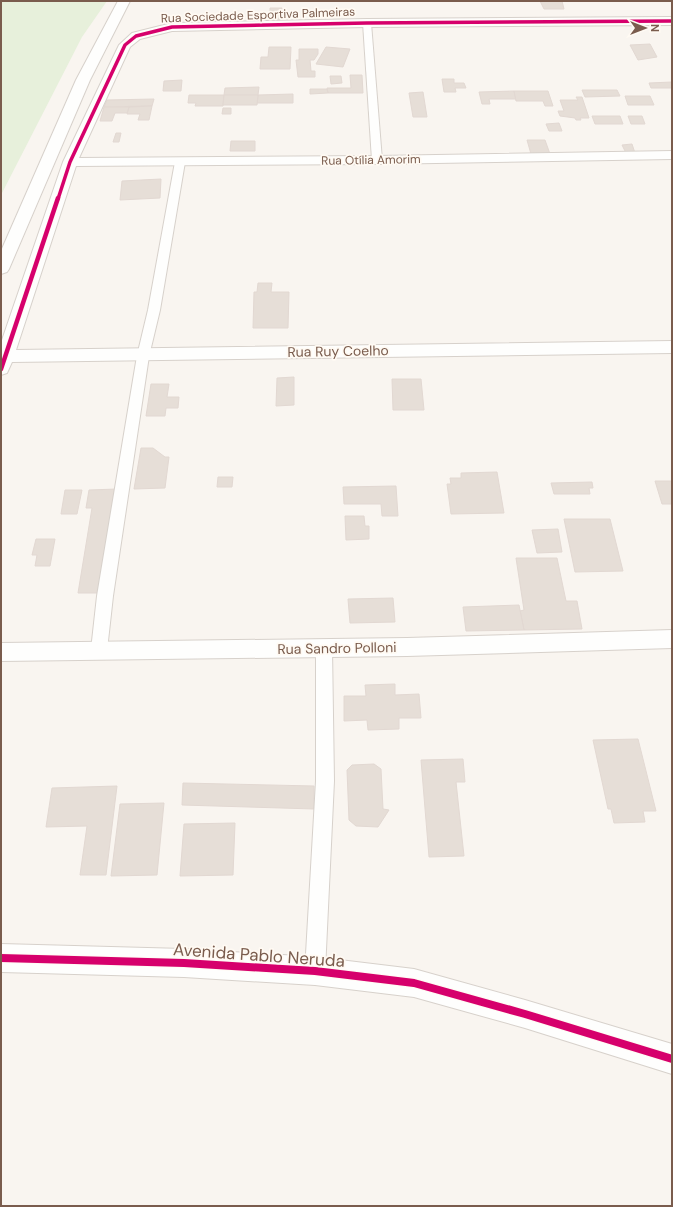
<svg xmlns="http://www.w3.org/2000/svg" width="673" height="1207" viewBox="0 0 673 1207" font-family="'DM Sans',sans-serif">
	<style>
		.green { fill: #e7f0db }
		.building { fill: #e6ded7; stroke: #e2d8d2 }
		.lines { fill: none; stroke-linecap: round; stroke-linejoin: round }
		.service-casing { stroke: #d7d1cb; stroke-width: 2 }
		.minor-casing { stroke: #d7d1cb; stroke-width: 2 }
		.service { fill: #fefefd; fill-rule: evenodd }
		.minor { fill: #fefefd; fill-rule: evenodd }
		.cycleway-far2-casing { stroke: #fffaf3; stroke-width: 5 }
		.cycleway-far1-casing { stroke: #fffaf3; stroke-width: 6 }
		.cycleway-casing { stroke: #fffaf3; stroke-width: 10 }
		.cycleway-far2 { stroke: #d6006c; stroke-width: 3.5 }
		.cycleway-far1 { stroke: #d6006c; stroke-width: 4.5 }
		.cycleway { stroke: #d6006c; stroke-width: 8 }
		.labels { text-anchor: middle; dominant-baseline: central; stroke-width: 3.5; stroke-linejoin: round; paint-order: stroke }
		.far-street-label { font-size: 12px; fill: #7a5c4d; stroke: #fffaf3 }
		.street-label { font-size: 14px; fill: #7a5c4d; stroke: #fffaf3 }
		.near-street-label { font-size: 17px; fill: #7a5c4d; stroke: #fffaf3 }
	</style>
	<rect width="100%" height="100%" fill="#f9f5f0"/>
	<!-- green -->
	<polygon class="green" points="1,1 107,1 82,37 1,195"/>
	<!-- building -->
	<g class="building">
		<polygon points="540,1 562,1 564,9 544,9"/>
		<polygon points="270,8 282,8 283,22 270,22"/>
		<polygon points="650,44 657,57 638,60 630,45"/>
		<polygon points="269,47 291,47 290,69 260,69 261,57 268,57"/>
		<polygon points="326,47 350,49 343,67 316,64"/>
		<polygon points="299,49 318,49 318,54 314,60 310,60 311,71 315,71 315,77 298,77 296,60 299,60"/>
		<polygon points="350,75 362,75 363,93 328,93 327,88 351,88"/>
		<polygon points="330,76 341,76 342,83 331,84"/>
		<polygon points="442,79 454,79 454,83 464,83 466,88 455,88 456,92 444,92"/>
		<polygon points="182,80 181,91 163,91 164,81"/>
		<polygon points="672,82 672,88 651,88 649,83"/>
		<polygon points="259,87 258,95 224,95 225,88"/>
		<polygon points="310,89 327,89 328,93 310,94"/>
		<polygon points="582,90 617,90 620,96 585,97"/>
		<polygon points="514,91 516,99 489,99 490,104 482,104 479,92"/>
		<polygon points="514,91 548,91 553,106 545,106 543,101 516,101"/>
		<polygon points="423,92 427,117 413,117 409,93"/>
		<polygon points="293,94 293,103 257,103 258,95"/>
		<polygon points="189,95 224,95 223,106 195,106 196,103 188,103"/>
		<polygon points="224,95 258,95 257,105 223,105"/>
		<polygon points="625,96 650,96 654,105 628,105"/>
		<polygon points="576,97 582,97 589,118 580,118 581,120 576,120 575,118 560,116 558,111 564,111 560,100 578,100"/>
		<polygon points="154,99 152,106 104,107 107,100"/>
		<polygon points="152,106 149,120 138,120 140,114 127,114 129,107"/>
		<polygon points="104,107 129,107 127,113 115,113 112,121 100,121"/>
		<polygon points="223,108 231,108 231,114 222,114"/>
		<polygon points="592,116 620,116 623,124 595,124"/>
		<polygon points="628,116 642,116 645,124 631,124"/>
		<polygon points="559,123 562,131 549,131 546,124"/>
		<polygon points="116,133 121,133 119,142 113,142"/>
		<polygon points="527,140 545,140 550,154 531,154"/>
		<polygon points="231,141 255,141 255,151 230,151"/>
		<polygon points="632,144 635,153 626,153 622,145"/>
		<polygon points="161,179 160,198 120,200 122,181"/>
		<polygon points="258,283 272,283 271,292 289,292 288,328 253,328 254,292 257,292"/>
		<polygon points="294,377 294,405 276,406 277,378"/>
		<polygon points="392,379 421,379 424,410 393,410"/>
		<polygon points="151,384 169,384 167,397 179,397 178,408 166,408 165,416 146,416"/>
		<polygon points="141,448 153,448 165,457 169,457 165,488 134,489"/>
		<polygon points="497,472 504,513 451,514 447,484 451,484 450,478 461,478 461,473"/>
		<polygon points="218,477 233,477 232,487 217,487"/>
		<polygon points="655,481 672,481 672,504 662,504"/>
		<polygon points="592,482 593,488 589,488 590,494 554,494 551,483"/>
		<polygon points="396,486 398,516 382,516 381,504 344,504 343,487"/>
		<polygon points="117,489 103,593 78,593 92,508 86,508 89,490"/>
		<polygon points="65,490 82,490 77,514 61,514"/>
		<polygon points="345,516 364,516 365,526 369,526 369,539 346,540"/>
		<polygon points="564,519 610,519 623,571 575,572"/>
		<polygon points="558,529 562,552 537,553 532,530"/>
		<polygon points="36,539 55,539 50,566 35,566 37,555 32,555"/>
		<polygon points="516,558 557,558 566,601 577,601 582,629 524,630 520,611 524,610"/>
		<polygon points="393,598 395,622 350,623 348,599"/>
		<polygon points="519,605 524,630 466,631 463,607"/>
		<polygon points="395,684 395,695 419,694 421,718 399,718 399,729 368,730 367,720 344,721 344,696 366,696 365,685"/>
		<polygon points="638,739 656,811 643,811 645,822 614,823 611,809 608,809 593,740"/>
		<polygon points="463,759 465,782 456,782 464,856 429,857 421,760"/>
		<polygon points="374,764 381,769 383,809 389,810 378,827 356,826 349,820 347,770 352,765"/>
		<polygon points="183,783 314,786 314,809 182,805"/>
		<polygon points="117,786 106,875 80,875 87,826 46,827 52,788"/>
		<polygon points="164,803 157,875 111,876 120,804"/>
		<polygon points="235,823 233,875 180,876 184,824"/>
	</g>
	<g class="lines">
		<defs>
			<g id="service">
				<polygon points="367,20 371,23 382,160 377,163 372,160 363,23"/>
				<polygon points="180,159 185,162 160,310 149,356 113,596 107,650 105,655 99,657 93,655 91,650 97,596 137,356 148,310 175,162"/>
				<polygon points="324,641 330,643 332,648 334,781 325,971 322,978 315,981 308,978 305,971 316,781 316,648 318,643"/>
			</g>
			<g id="minor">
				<polygon points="118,1 130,1 90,80 9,269 7,272 1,274 1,251 76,80"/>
				<polygon points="672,17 672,25 367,27 172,31 140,39 130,47 79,158 377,156 672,151 672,159 377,164 76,166 16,350 672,341 672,353 12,362 7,373 1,375 1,343 63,162 119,45 132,33 172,23 367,19"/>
				<polygon points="672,630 672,648 407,656 1,661 1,643 407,638"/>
				<polygon points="1,944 184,949 315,957 414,969 525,1000 672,1044 672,1074 525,1028 414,997 315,985 184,977 1,972"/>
			</g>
		</defs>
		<!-- service casing -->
		<use href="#service" class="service-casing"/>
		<!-- minor casing -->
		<use href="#minor" class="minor-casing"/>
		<!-- service -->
		<use href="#service" class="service"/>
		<!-- minor -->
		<use href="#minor" class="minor"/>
		<defs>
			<polyline id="cycleway-far2" points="58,199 70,162 125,45 136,36 172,27 367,23 672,21"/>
			<polyline id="cycleway-far1" points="1,369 58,198"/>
			<polyline id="cycleway" points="1,958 184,963 315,971 414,983 525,1014 672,1059"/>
		</defs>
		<!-- cycleway-far2 casing -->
		<use href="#cycleway-far2" class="cycleway-far2-casing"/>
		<!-- cycleway-far1 casing -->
		<use href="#cycleway-far1" class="cycleway-far1-casing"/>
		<!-- cycleway casing -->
		<use href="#cycleway" class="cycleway-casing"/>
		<!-- cycleway-far2 -->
		<use href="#cycleway-far2" class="cycleway-far2"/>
		<!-- cycleway-far1 -->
		<use href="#cycleway-far1" class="cycleway-far1"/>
		<!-- cycleway -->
		<use href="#cycleway" class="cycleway"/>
	</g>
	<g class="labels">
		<!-- far-street labels -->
		<g class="far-street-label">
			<text transform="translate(258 15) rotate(-2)">Rua Sociedade Esportiva Palmeiras</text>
			<text transform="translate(371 160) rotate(-1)">Rua Otília Amorim</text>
		</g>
		<!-- street labels -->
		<g class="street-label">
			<text transform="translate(338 351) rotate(-1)">Rua Ruy Coelho</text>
			<text transform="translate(337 648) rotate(-1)">Rua Sandro Polloni</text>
		</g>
		<!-- near-street labels -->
		<g class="near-street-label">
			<text transform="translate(259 955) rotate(4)">Avenida Pablo Neruda</text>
		</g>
	</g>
	<!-- border -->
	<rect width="673" height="1207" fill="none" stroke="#7a5c4d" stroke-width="4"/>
	<!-- north arrow -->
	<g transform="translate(645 28) rotate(90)" stroke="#fffaf3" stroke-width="3" paint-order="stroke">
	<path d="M0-3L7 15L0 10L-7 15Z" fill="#7a5c4d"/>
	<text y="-6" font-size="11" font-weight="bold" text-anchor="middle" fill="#7a5c4d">N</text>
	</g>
</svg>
